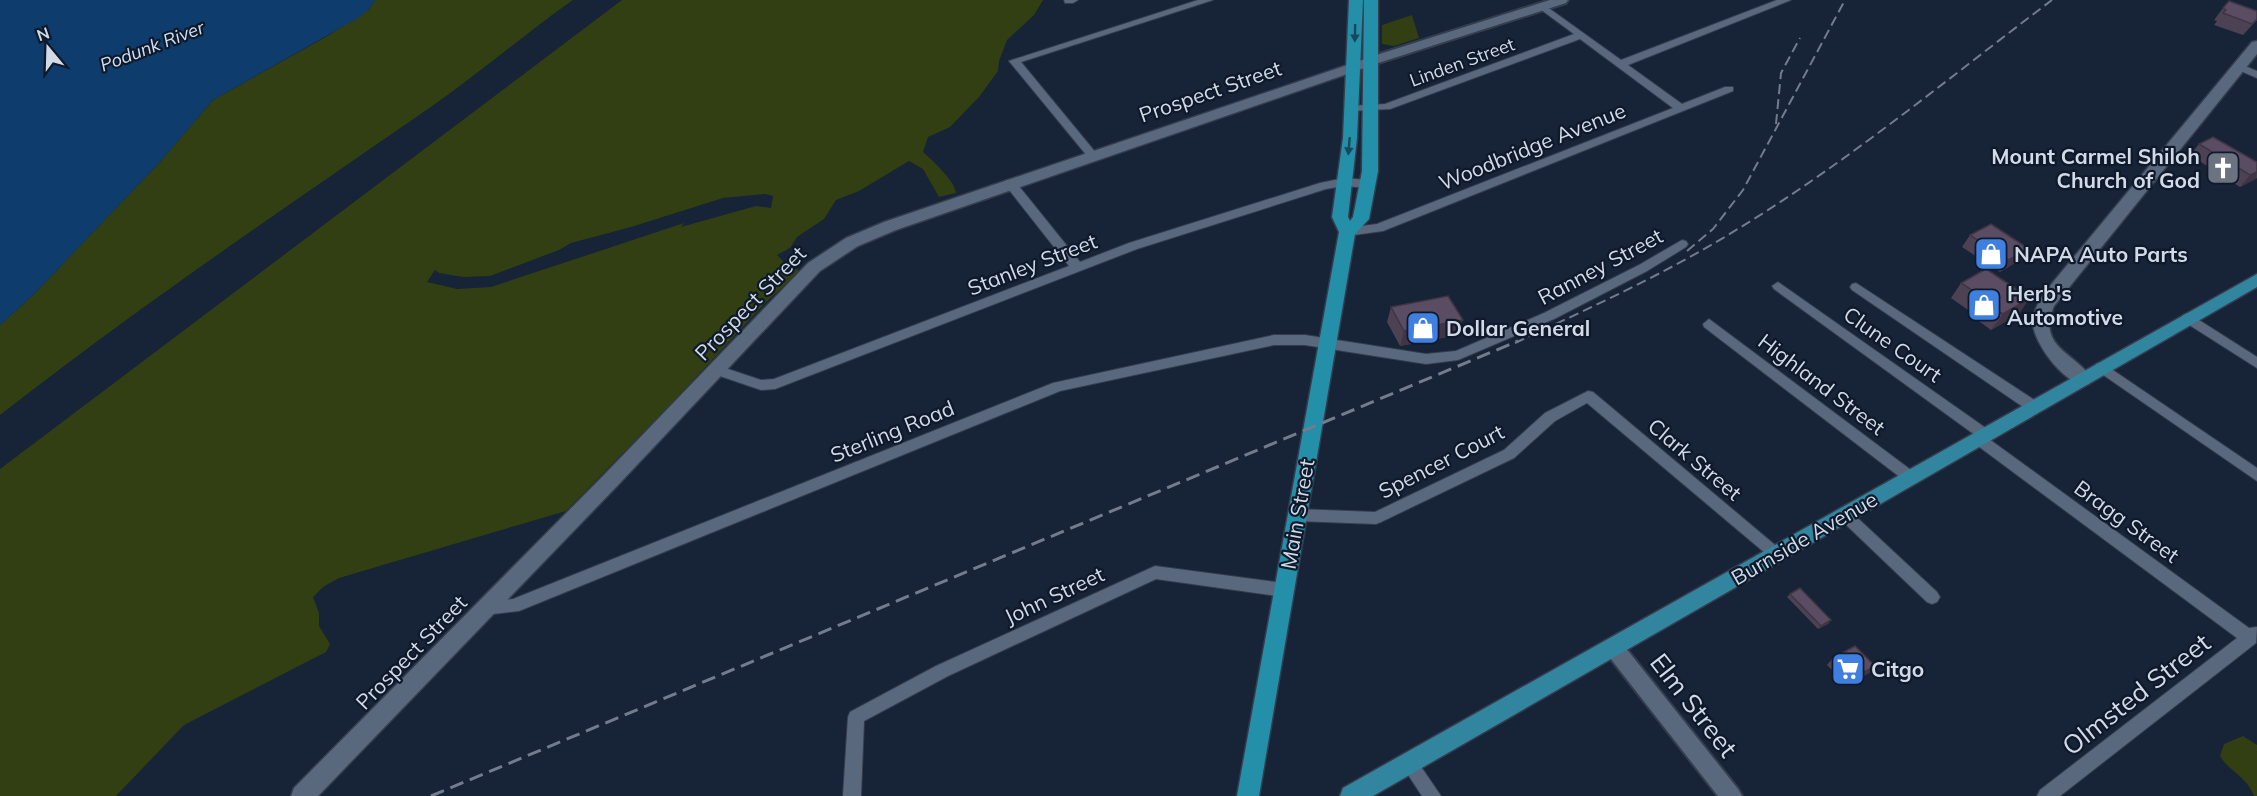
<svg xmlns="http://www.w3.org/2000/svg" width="2257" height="796" viewBox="0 0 2257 796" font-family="Mulish,sans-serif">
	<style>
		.green { fill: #323f12; fill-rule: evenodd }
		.water { fill: #0e3d6d }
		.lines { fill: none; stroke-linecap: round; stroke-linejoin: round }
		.minor-casing { stroke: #353d4d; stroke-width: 2 }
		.tertiary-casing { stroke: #353d4d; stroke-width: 4 }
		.secondary-casing { stroke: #353d4d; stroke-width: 3 }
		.primary-casing { stroke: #353d4d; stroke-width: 3 }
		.trunk-casing { stroke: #353d4d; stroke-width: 3 }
		.minor { fill: #5a687e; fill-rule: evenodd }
		.tertiary { fill: #5a687e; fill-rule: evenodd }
		.secondary { fill: #5a687e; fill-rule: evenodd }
		.primary { fill: #32859e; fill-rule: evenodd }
		.trunk { fill: #248fa8; fill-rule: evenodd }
		.rail-far1 { stroke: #727c8c; stroke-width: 2; stroke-dasharray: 10 5; stroke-linecap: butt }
		.rail { stroke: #727c8c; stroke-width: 3; stroke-dasharray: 14 7; stroke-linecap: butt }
		.wall { fill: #4d4154 }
		.shaded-wall { fill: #3f3545 }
		.building { fill: #5a4c62; stroke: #3f3545; stroke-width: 1.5 }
		.oneway { fill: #17485d }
		.labels { text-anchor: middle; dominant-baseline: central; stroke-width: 4.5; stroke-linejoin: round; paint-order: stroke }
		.far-water-label { font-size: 18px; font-style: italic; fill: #d1e0f2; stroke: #0e192b }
		.far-street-label { font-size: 18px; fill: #d2dae7; stroke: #0e192b }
		.street-label { font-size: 21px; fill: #d2dae7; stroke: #0e192b }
		.poi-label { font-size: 21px; font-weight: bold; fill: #d2dae7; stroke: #0e192b; text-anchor: start }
		.near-street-label { font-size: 26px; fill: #d2dae7; stroke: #0e192b }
	</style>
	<rect width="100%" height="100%" fill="#172336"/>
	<!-- green -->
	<g class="green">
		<path d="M375,0H573C526,33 482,71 435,104C289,205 141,305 0,415V325L35,293L158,164L213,100L329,35L369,9Z"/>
		<path d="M622,0H1043L1034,15L1007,40L999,61L998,71L979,97L950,127L928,137L923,152C933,161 955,181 956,193L939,197L923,169L909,161L859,191L836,200L824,219L797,237L790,248L777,255L788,266L801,271L767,301L668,407L566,511L339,578L323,587L313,597L319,613V626L330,644L326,652L184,725L116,796H0V469ZM765,194L773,196L771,208L756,206L681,227L684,223L491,287L457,289L427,282L435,270L439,273L463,277L490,276L559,250L571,243L631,227L723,198Z"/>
		<polygon points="1412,15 1419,38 1394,46 1382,44 1382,25"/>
		<path d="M2243,736L2257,745V796H2254C2245,774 2230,773 2220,756L2224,744Z"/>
	</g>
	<!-- water -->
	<polygon class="water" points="0,0 375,0 369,9 358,18 213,100 158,164 35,293 0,325"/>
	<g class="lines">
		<defs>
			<g id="minor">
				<polygon points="1064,0 1078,0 1073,3 1065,3"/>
				<polygon points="1198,0 1213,0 1021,62 1096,153 1096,157 1088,157 1009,61"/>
				<polygon points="1777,0 1791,0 1628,65 1682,104 1725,87 1733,87 1733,91 1383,231 1347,236 1341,232 1347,228 1377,224 1673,108 1580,39 1390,109 1352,111 1348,110 1348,106 1385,104 1574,34 1540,9 1538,7 1543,4 1621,60"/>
				<polygon points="2240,64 2257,71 2257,78 2236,69 2236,65"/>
				<polygon points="1344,178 1368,180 1374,184 1368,188 1344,186 1326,189 1137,249 775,389 761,390 711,373 709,370 716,365 761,380 774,379 1069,266 1006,186 1006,180 1014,180 1080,262 1129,243 1320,183"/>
				<polygon points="1682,240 1686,241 1688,244 1686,247 1647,271 1554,319 1458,360 1426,364 1305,345 1274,345 1060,391 519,611 485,615 480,613 477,608 480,603 513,599 1053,383 1274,335 1305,335 1426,354 1456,351 1544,313 1639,265"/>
				<polygon points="1778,282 1990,431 1992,435 1989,439 2249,628 2257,627 2256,643 2060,796 2037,796 2040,790 2237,638 1974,443 1972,439 1975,435 1774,289 1772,286"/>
				<polygon points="1856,283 2039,403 2041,407 2039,411 2029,411 1852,290 1850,287 1852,284"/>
				<polygon points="2188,313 2257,357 2257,368 2183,321 2182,318 2183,315"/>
				<polygon points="1709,319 1915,473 1917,477 1915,481 1905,481 1704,327 1703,324"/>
				<polygon points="2101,362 2257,468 2257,481 2096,370 2094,367 2096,364"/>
				<polygon points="1588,391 1593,392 1781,550 1783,554 1781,558 1776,560 1771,558 1587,403 1555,421 1514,458 1381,522 1376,524 1297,521 1292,519 1290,515 1292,511 1297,509 1375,512 1504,450 1545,413"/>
				<polygon points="1845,509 1850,511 1937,592 1940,597 1937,602 1932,604 1927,602 1840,519 1838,515 1840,511"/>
				<polygon points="1155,566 1284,583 1289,585 1292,590 1289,595 1284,597 1156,579 948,676 864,721 861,796 843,796 848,717 850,712 936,666"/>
				<polygon points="1409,756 1415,758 1441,796 1422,796 1401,764 1403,758"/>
			</g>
			<g id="tertiary">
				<polygon points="1550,0 1568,0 1566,3 1375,64 1371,65 1365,61 1367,58"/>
				<polygon points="1614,639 1621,642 1738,789 1742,796 1718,796 1607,654 1604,648 1607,642"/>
			</g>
			<g id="secondary">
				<path d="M2257,41V54L2054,306C2036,348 2077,353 2092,379L2089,384C2068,390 2033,343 2033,323C2033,306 2045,293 2054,281L2252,42Z"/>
				<polygon points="1371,57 1378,61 1376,64 896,230 858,246 820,271 618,485 318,796 291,796 294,788 604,475 808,263 846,238 884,222"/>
			</g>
			<polygon id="primary" points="2257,274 2257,287 1373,796 1340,796 1343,788"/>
			<polygon id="trunk" points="1349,0 1363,0 1357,138 1348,217 1350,221 1353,217 1362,171 1364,0 1378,0 1378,171 1369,219 1355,234 1259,796 1237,796 1339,232 1332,217 1343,138"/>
		</defs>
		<!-- minor casing -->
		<use href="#minor" class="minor-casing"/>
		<!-- tertiary casing -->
		<use href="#tertiary" class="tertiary-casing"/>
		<!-- secondary casing -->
		<use href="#secondary" class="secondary-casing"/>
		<!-- primary casing -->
		<use href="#primary" class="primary-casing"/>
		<!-- trunk casing -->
		<use href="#trunk" class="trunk-casing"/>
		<!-- minor -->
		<use href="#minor" class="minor"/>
		<!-- tertiary -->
		<use href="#tertiary" class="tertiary"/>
		<!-- secondary -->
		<use href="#secondary" class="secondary"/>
		<!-- primary -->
		<use href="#primary" class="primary"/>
		<!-- trunk -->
		<use href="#trunk" class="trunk"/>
		<!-- rail-far1 -->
		<g class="rail-far1">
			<polyline points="1776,124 1781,73 1800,38"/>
			<polyline points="1687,251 1713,229 1743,190 1845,0"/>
			<path d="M1515,343C1592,307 1669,272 1741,227C1850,160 1950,77 2052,0"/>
		</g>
		<!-- rail -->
		<polyline class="rail" points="431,796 1518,341"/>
	</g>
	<!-- wall -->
	<g class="wall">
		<polygon points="2223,8 2257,11 2257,20 2243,35 2214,25 2217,21 2214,20"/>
		<polygon points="2199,144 2257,162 2257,178 2240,187 2190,155"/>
		<polygon points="1970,235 2029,249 2020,260 2000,272 1962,247"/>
		<polygon points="1961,283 2019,314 1991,330 1976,319 1978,317 1951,298"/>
		<polygon points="1391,307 1458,335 1400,346 1387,322"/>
		<polygon points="1790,594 1831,620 1828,624 1818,629 1787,597"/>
		<polygon points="1833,658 1875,666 1869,673 1847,685 1827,665"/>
	</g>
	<!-- shaded-wall -->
	<g class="shaded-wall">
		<polygon points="2257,19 2253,24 2243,35 2252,24"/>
		<polygon points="2257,172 2256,179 2240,187 2250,175"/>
		<polygon points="2029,249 2020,260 2000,272 2008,260"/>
		<polygon points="2030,298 2019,314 1991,330 2003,314"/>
		<polygon points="1463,320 1458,335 1400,346 1404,331"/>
		<polygon points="1831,620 1828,624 1818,629 1821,626"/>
		<polygon points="1875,666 1869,673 1847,685 1853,678"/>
	</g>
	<!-- building -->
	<g class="building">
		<polygon points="2229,1 2257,11 2257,19 2252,24 2223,13 2226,10 2223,8"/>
		<polygon points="2213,137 2257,162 2257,172 2250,175 2199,144"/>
		<polygon points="1991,224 2029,249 2008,260 1970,235"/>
		<polygon points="1986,269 2030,298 2003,314 1987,304 1990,302 1961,283"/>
		<polygon points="1448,296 1463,320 1404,331 1391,307"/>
		<polygon points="1800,588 1831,620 1821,626 1790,594"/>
		<polygon points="1855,646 1875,666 1853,678 1833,658"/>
	</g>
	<!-- one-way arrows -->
	<defs><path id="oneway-solid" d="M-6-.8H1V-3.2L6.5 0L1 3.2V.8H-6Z" transform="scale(1.5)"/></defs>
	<g class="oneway">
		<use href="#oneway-solid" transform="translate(1355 33) rotate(91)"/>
		<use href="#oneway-solid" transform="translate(1349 146) rotate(95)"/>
	</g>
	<!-- icons -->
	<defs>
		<symbol id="church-square" viewBox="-11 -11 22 22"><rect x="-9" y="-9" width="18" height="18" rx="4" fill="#6b7280" stroke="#0e192b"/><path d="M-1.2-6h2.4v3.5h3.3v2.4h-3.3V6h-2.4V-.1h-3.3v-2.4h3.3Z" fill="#fff"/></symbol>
		<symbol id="shop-square" viewBox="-11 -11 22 22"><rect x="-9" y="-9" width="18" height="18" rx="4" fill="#3f7fe0" stroke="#0e192b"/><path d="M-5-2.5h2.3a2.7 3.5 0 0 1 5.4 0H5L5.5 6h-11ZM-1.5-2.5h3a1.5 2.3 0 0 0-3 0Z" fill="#fff"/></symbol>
		<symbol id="supermarket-square" viewBox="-11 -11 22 22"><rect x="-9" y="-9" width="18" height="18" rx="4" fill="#3f7fe0" stroke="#0e192b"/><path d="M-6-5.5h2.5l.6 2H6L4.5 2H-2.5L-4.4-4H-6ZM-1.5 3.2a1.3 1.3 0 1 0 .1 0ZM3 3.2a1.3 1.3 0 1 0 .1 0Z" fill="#fff"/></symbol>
	</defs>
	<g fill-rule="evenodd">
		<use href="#church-square" x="2204" y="149" width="38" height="38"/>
		<use href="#shop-square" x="1972" y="235" width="38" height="38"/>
		<use href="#shop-square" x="1965" y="286" width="38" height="38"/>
		<use href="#shop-square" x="1404" y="309" width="38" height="38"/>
		<use href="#supermarket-square" x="1829" y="650" width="38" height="38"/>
	</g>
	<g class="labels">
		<!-- far-water labels -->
		<g class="far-water-label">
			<text transform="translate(152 46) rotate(-21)">Podunk River</text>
		</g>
		<!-- far-street labels -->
		<g class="far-street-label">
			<text transform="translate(1462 62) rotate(-20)">Linden Street</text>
		</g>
		<!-- street labels -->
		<g class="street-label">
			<text transform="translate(1210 91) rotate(-19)">Prospect Street</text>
			<text transform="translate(1532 146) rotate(-22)">Woodbridge Avenue</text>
			<text transform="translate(1032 264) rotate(-21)">Stanley Street</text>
			<text transform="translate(1600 266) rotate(-28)">Ranney Street</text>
			<text transform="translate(750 303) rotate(-46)">Prospect Street</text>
			<text transform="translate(1893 344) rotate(35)">Clune Court</text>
			<text transform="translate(1822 384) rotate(37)">Highland Street</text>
			<text transform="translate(892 431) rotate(-22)">Sterling Road</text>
			<text transform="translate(1695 459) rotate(40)">Clark Street</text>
			<text transform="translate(1441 461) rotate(-27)">Spencer Court</text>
			<text transform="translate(1297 514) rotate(-80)">Main Street</text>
			<text transform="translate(2127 521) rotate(36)">Bragg Street</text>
			<text transform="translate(1804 538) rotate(-30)">Burnside Avenue</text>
			<text transform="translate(1054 595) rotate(-25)">John Street</text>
			<text transform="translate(411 652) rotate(-46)">Prospect Street</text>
		</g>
		<!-- poi labels -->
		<g class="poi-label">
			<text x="2200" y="156" text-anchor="end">Mount Carmel Shiloh<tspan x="2200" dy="24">Church of God</tspan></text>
			<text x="2014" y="254">NAPA Auto Parts</text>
			<text x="2007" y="293">Herb's<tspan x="2007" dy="24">Automotive</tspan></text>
			<text x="1446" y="328">Dollar General</text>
			<text x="1871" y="669">Citgo</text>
		</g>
		<!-- near-street labels -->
		<g class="near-street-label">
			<text transform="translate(2136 694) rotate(-38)">Olmsted Street</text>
			<text transform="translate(1694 705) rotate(52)">Elm Street</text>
		</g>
	</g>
	<!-- north arrow -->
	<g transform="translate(48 48) rotate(341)" stroke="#0e192b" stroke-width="4.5" paint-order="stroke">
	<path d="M0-4.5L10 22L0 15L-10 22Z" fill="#d2dae7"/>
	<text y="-9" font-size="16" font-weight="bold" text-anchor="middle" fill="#d2dae7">N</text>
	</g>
</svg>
